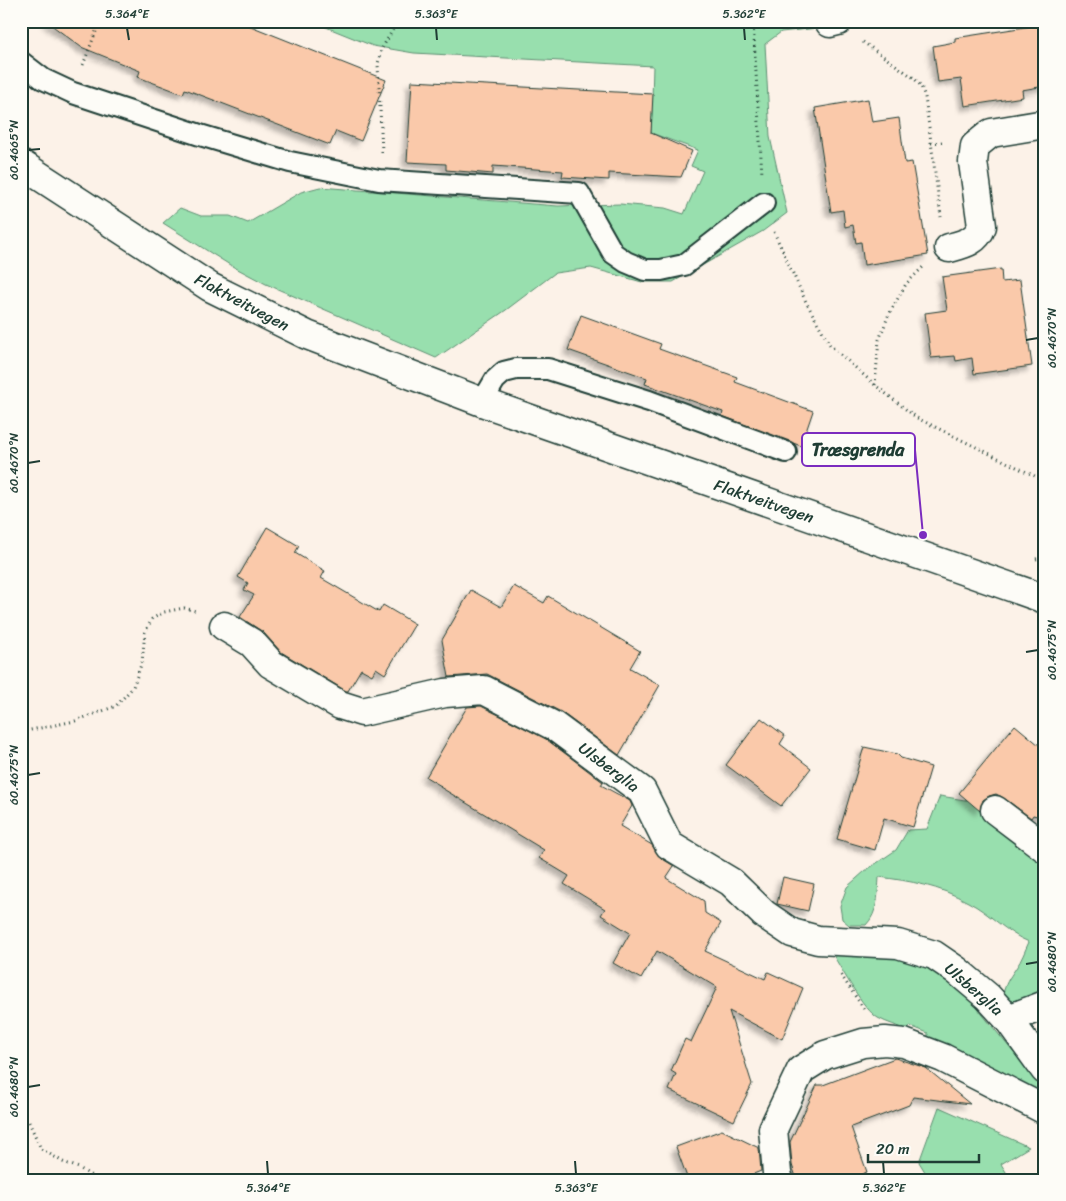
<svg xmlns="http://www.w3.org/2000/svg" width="1066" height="1201" viewBox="0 0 1066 1201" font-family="Sriracha,sans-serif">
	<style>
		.green { fill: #98dfae; stroke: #5c8e71 }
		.building { fill: #fac9aa; stroke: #1f3d34; filter: url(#shadow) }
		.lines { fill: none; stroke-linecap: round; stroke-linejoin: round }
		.lane-casing { stroke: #1f3d34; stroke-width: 24 }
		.street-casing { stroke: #1f3d34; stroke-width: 31 }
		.secondary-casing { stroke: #1f3d34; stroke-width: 31 }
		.path { stroke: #1f3d34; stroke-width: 3; stroke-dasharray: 1 4; stroke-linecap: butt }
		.lane { stroke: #fdfcf7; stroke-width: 20 }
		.street { stroke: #fdfcf7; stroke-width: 28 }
		.secondary { stroke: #fdfcf7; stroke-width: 28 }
		.ticks { fill: none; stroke: #1f3d34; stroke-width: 2 }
		.labels { text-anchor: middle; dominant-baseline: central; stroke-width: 4; stroke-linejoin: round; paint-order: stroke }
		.street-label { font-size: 16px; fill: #1f3d34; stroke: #fdfcf7 }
		.leader { fill: none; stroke: #7b2cbf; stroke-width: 2 }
		.callout-dot { fill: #7b2cbf; stroke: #fdfcf7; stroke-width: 2 }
		.callout { fill: #fdfcf7; stroke: #7b2cbf; stroke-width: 2 }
		.callout-label { font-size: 18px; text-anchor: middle; font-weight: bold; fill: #1f3d34 }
		.neatline { fill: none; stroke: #1f3d34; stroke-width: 2 }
		.ticks-label { font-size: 12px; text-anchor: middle; fill: #1f3d34 }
	</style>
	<defs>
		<filter id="shadow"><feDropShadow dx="-4.5" dy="4.5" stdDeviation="2.5" flood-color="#0004"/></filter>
	</defs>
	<rect width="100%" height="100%" fill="#fcf2e8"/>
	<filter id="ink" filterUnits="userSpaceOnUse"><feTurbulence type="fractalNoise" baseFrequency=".02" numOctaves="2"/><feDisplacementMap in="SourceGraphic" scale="10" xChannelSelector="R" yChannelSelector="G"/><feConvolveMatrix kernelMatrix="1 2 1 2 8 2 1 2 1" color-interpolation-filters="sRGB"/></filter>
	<g filter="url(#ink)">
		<!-- green -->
		<g class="green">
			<polygon points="311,21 871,21 857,24 781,32 765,44 770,137 787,213 763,231 673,282 642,282 591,268 555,273 506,310 436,358 266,284 230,265 163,223 180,208 201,216 230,216 248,223 301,192 320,187 558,206 620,204 665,208 684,214 703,171 691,166 698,150 651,133 653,66 414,53 373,46"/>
			<path d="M940,796L971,801L1045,860V990L1020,1000L1006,1001L1002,997C1006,982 1008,980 1016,968C1022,960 1025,950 1029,942C1006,933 990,913 968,902C939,886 911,881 879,877C878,893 878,913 866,925H849L842,919L840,906L847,887L865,871L896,850L908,830L927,829Z"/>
			<path d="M833,955L892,957L934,969L965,993L1045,1091V1097L1007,1078L992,1067L928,1038V1033L910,1026L908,1030C898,1026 887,1023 878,1018C863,1009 843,971 833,955Z"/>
			<polygon points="939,1107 1029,1147 1001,1164 1011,1180 930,1180 919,1162"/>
		</g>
		<!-- building -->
		<g class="building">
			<polygon points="46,21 238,21 386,80 361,141 336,131 330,145 185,89 183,94 138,77 140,71 81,47"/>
			<polygon points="1045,24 1045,86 1022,90 1023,97 965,106 961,79 938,82 933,46 955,42 955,38"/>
			<polygon points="412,81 653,94 651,133 692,151 681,177 609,173 609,180 578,178 562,177 563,171 493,166 493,174 446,170 446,164 407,162"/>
			<polygon points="868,99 872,122 899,118 905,163 912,162 928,255 864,265 861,242 856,243 853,225 845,227 843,210 831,212 815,108"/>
			<polygon points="1001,269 1002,282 1020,280 1032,366 974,374 972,358 956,361 955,356 931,358 925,313 947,310 942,277"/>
			<polygon points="581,315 661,344 659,349 737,377 735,382 813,411 801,446 722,416 723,412 645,384 647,378 568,350"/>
			<polygon points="267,527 299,546 295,553 325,571 321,578 379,612 383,605 415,624 385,674 376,668 372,675 361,669 348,691 346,691 281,652 263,632 240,617 254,595 244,590 248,583 238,577"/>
			<polygon points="514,586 544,603 548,596 640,651 630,668 660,685 619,755 561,712 487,674 449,677 442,640 471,590 501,607"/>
			<polygon points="481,706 546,739 603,782 601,785 630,801 632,806 620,826 652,845 661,858 674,866 666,878 704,901 705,913 721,923 705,951 765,979 768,972 803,988 782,1039 729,1011 752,1084 734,1121 669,1090 676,1074 671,1071 685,1039 691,1042 717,987 657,951 641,979 613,963 630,933 601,915 605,909 564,884 569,876 539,858 544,850 440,787 441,786 426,777 467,707"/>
			<polygon points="761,718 785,736 780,744 811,768 781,806 726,765"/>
			<polygon points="1015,725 1045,750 1045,818 1033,815 1031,818 1004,798 996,794 989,796 983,800 980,811 959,793"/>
			<polygon points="864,747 897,754 901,758 931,767 913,827 884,818 875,850 837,839"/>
			<polygon points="783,877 814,884 808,911 777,904"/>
			<polygon points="895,1058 926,1068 970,1104 913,1097 909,1105 851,1127 867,1172 849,1180 797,1180 792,1165 790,1142 817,1085 823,1085"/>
			<polygon points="722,1130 759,1148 761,1171 751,1175 747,1180 688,1180 676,1147"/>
		</g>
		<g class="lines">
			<defs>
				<g id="lane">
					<polyline points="21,62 43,79 73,93 200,135 290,162 379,180 579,193 613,253 626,262 645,270 661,270 684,265 764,203"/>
					<polyline points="482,402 495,380 504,372 516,369 548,369 649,401 786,452"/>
				</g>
				<g id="street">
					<polyline points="830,23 838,21"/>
					<path d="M949,248C964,244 976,242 982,226L973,162L975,146L991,133L1045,124"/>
					<polyline points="224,626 252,643 271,664 340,705 362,712 445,693 484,690 554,726 642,791 669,845 731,882 764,914 792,933 818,940 898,944 934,955 956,970 988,997 1008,1019 1045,1070"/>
					<polyline points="995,810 1045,848"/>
					<polyline points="1008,1019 1045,1005"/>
					<polyline points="779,1180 777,1173 773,1129 801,1070 825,1055 863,1043 885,1041 904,1043 943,1058 1045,1110"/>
				</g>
				<polyline id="secondary" points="21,164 210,287 307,335 482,402 1045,599"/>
			</defs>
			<!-- lane casing -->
			<use href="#lane" class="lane-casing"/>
			<!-- street casing -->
			<use href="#street" class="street-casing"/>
			<!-- secondary casing -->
			<use href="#secondary" class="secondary-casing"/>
			<!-- path -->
			<g class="path">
				<polyline points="686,21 753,28 797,25"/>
				<polyline points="753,21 762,175"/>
				<polyline points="863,42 914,78 921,86 925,97 941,217"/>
				<polyline points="83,65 100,21"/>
				<polyline points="931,143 943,142"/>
				<polyline points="382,152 378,64 381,50 398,21"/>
				<polyline points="774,232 806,302 830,345 875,385 917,418 1045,481"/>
				<polyline points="875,385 879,340 889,314 906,284 923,267"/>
				<polyline points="1036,559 1045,557"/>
				<polyline points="21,732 75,721 116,706 133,687 142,662 145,632 152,619 164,612 184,608 196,611"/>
				<polyline points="841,975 864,1009"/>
				<polyline points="21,1116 29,1122 41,1149 63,1162 79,1168 98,1180"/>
				<polyline points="1042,1180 1045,1177"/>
			</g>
			<!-- lane -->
			<use href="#lane" class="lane"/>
			<!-- street -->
			<use href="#street" class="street"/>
			<!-- secondary -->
			<use href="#secondary" class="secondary"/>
		</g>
	</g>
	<!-- ticks -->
	<path class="ticks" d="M127,28L129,40M436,28L437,40M744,28L745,40M28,150L40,149M1026,340L1038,338M28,463L40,461M1026,652L1038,650M28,775L40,773M1026,964L1038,962M28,1087L40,1085M267,1161L268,1174M575,1161L576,1174M883,1161L884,1174"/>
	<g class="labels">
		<!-- street labels -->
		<g class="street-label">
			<text transform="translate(242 302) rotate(28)">Flaktveitvegen</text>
			<text transform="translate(764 501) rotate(19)">Flaktveitvegen</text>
			<text transform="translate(609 767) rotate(37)">Ulsberglia</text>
			<text transform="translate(974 989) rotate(41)">Ulsberglia</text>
		</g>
	</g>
	<!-- callouts -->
	<path class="leader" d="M923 535L915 450"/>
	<circle class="callout-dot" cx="923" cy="535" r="5"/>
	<rect class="callout" x="802" y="433" width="113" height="33" rx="5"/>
	<g class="callout-label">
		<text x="858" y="456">Træsgrenda</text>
	</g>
	<!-- margin -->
	<rect width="1066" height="1201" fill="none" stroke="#fdfcf7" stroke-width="55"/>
	<!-- scale -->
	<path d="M868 1154v8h111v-8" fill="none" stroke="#1f3d34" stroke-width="2.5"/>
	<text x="876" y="1154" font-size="15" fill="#1f3d34" stroke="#fdfcf7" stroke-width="4" paint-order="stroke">20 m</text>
	<rect x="28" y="28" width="1010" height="1146" class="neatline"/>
	<g class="ticks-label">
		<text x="127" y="18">5.364°E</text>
		<text x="436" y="18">5.363°E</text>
		<text x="744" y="18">5.362°E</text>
		<text transform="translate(14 150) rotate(-90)" y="4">60.4665°N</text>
		<text transform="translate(1052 338) rotate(-90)" y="4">60.4670°N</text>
		<text transform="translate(14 463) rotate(-90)" y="4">60.4670°N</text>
		<text transform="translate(1052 650) rotate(-90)" y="4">60.4675°N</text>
		<text transform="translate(14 775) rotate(-90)" y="4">60.4675°N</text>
		<text transform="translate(1052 962) rotate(-90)" y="4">60.4680°N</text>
		<text transform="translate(14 1087) rotate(-90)" y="4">60.4680°N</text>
		<text x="268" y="1192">5.364°E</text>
		<text x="576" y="1192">5.363°E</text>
		<text x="884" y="1192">5.362°E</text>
	</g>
</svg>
